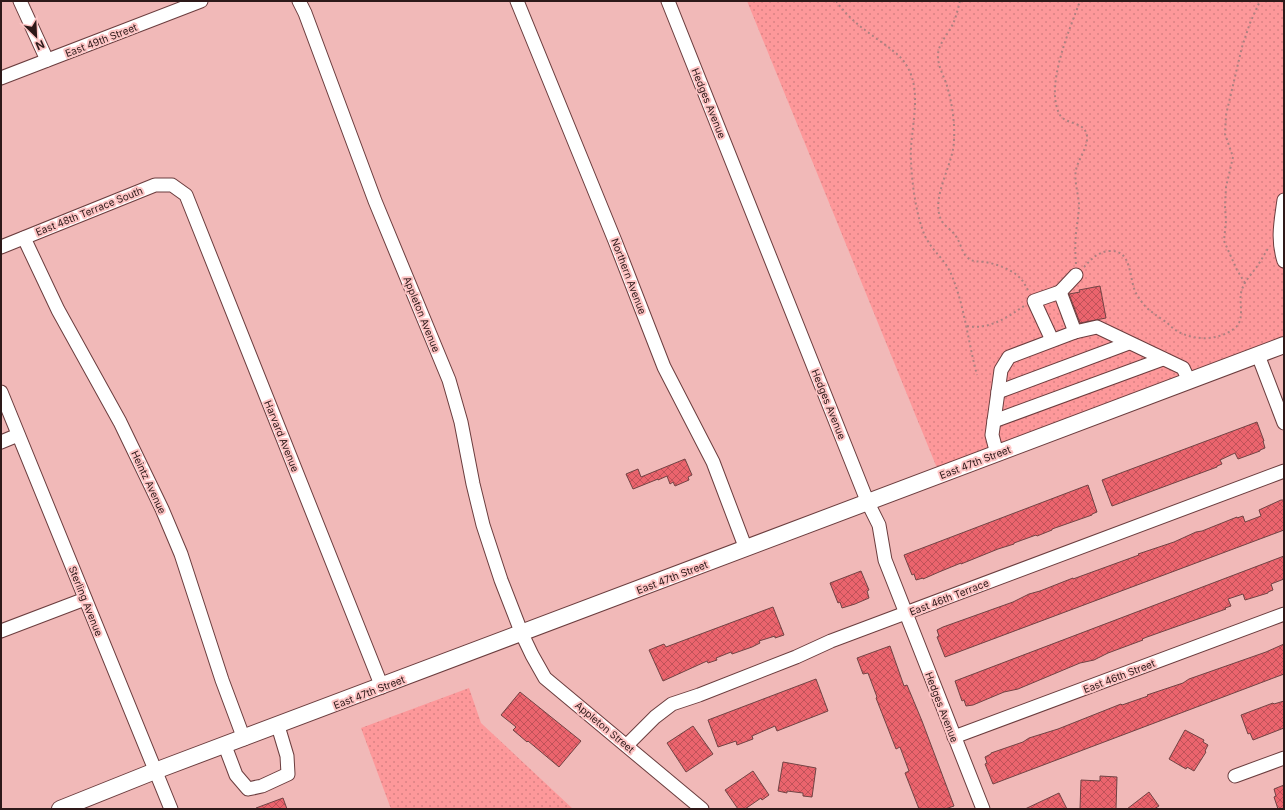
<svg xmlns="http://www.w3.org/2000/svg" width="1285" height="810" viewBox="0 0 1285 810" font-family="Inter,sans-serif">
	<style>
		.grass { fill: url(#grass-dots) }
		.building { fill: url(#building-cross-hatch); stroke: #714344 }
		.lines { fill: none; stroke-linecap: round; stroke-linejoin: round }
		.minor-casing { stroke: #6b3d3e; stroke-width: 15 }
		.major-casing { stroke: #6b3d3e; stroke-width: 18 }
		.path { stroke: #ac8080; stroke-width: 2; stroke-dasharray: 2 3; stroke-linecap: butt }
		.minor { stroke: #fff; stroke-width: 13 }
		.major { stroke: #fff; stroke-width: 16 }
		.labels { text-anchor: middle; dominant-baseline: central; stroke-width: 4; stroke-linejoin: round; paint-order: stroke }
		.street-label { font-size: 10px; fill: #2d1919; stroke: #fec5c5 }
	</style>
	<defs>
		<pattern id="grass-dots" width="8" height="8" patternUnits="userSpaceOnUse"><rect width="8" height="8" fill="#fd989a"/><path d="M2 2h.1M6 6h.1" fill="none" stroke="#d98284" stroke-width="1.8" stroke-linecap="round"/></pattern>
		<pattern id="building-cross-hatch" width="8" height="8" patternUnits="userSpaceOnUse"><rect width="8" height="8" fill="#eb646d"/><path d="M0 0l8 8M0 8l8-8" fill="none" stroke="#bf5259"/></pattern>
	</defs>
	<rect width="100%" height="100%" fill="#f1b9b8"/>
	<!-- grass -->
	<g class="grass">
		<polygon points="747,1 1284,1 1284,336 937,468"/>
		<polygon points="469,688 481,723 573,809 391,809 361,728"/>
	</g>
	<!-- building -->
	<g class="building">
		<polygon points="1100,286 1106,318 1080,323 1069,294 1080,292 1079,290"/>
		<polygon points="1257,422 1264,441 1263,441 1265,448 1260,450 1260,451 1238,459 1235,453 1220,460 1222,464 1217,466 1217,467 1112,506 1102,480"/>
		<polygon points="685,459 692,475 688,477 689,480 675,486 673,482 670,484 667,476 658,480 658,479 633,489 626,474 638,469 641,477"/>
		<polygon points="1088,485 1097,512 1092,514 1092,515 1052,529 1052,530 1037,536 1036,535 1014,543 1014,544 998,549 961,564 961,563 939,572 923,579 923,578 916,580 914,574 912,575 904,555"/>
		<polygon points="1281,500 1284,500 1284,530 945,657 937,637 939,636 937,630 943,627 1013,602 1029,594 1040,591 1073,578 1073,579 1139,555 1138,554 1174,542 1196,532 1202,531 1237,517 1237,518 1243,516 1245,522 1261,516 1259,510"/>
		<polygon points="1284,556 1284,579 1271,584 1273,590 1268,592 1268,593 1245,600 1243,594 1228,599 1231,606 1225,608 1226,609 1147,637 1142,639 1143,640 1108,653 1094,660 1080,663 1018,689 1004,692 973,705 966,706 964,700 962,701 955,681"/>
		<polygon points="861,571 869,590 867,591 869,598 855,604 842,608 840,602 838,603 830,583"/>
		<polygon points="773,607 784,635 775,638 775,636 759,641 760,643 752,647 732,654 731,652 716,658 717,660 708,663 707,661 663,681 649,650 664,644 666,647"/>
		<polygon points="1284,644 1284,674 993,784 985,764 987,763 985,757 991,754 991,753 1023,742 1029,738 1058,729 1121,704 1122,705 1148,696 1147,695 1183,683 1189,679 1266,652"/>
		<polygon points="890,646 904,686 907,685 922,721 954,806 945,809 919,809 905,773 909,771 900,747 896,749 876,698 877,697 868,673 863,674 857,658"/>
		<polygon points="816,679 828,711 777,731 775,726 752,736 753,739 737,745 736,741 718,747 708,720"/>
		<polygon points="520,692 581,741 559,767 528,741 527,742 513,730 516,727 501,715"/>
		<polygon points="1284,701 1284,728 1253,740 1250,733 1248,734 1241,715 1273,703 1274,704"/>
		<polygon points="693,726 713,754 686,772 667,743"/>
		<polygon points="1185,730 1204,740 1203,742 1208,745 1205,751 1206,752 1194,771 1187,767 1186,769 1169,759"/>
		<polygon points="783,762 816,768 812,797 803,796 803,793 787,791 787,793 778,791"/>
		<polygon points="753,771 769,795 762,800 761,798 745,809 738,809 725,790"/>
		<polygon points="1100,776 1117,777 1116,809 1080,809 1081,780 1100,781"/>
		<polygon points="1284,785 1284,809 1278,809 1274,797 1276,796 1274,789"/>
		<polygon points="1149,792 1159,806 1154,809 1127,809"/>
		<polygon points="1059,793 1067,809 1025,809"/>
		<polygon points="283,798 287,809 256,809 256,808"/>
	</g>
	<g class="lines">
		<defs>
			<g id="minor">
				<polyline points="20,1 47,60"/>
				<polyline points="299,1 305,13 375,201 449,380 461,422 473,484 483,525 501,580 522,634 532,655 545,678 702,809"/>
				<polyline points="517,1 615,241 664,367 713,462 746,549"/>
				<polyline points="668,1 868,503 879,525 885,560 983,809"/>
				<polyline points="1,78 201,1"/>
				<path d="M1284,200C1281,222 1277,239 1284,261"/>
				<polyline points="24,238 58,310 120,422 162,509 181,554 222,680 244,739"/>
				<polyline points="1,247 155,185 172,185 186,195 382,687"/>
				<polyline points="1060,292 1076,275"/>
				<polyline points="1052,340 1034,301 1060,292 1075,332"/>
				<polyline points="1258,355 1284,423"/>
				<polyline points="1,392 171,809"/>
				<polyline points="998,392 1129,343"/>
				<polyline points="994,421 1163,359"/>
				<polyline points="1,442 18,435"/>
				<polyline points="997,454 992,435 1001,370 1009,357 1075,332 1097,327 1183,368 1189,381"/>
				<polyline points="1,631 85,599"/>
				<polyline points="954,737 1284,614"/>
				<polyline points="627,745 655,717 672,704 699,695 796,657 831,641 1284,471"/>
				<polyline points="225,746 236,775 248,789 262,786 288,774 287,756 278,726"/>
				<polyline points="1235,776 1284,758"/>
			</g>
			<polyline id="major" points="60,809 155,771 1284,345"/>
		</defs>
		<!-- minor casing -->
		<use href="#minor" class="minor-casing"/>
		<!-- major casing -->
		<use href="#major" class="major-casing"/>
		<!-- path -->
		<g class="path">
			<path d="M836,1C846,15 859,26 873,36C886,46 901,54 908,68C923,95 909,133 911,161C912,184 916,215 925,236C932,251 946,260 952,276C965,308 968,342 977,375"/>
			<path d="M960,1C958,9 956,17 953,24C948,34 939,43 938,54C937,65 944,76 947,86C952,103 955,122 954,140C954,163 932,195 940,217C942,225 951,229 955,235C960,241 961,250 966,256C972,263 978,261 985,262C997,264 1013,270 1021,279C1024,282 1026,287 1029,292"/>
			<path d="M1076,264C1075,251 1075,238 1077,225C1078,218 1079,211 1079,204C1078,193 1074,180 1076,170C1078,159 1088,148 1087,136C1085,121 1066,125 1060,115C1044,87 1070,29 1080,1"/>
			<path d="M1084,267C1091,259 1098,252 1109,251C1134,249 1128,281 1137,295C1145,308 1150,311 1163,320C1168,323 1172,328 1177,331C1195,341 1218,341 1235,328C1245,320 1239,304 1241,293C1243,282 1252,274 1258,265C1262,259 1265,253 1269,247"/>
			<polyline points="1245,283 1237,270 1224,241 1226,221 1225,206 1226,187 1233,157 1225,134 1226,115 1242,47 1250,23 1260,1"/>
			<path d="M967,326C989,330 1006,318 1024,306"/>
		</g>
		<!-- minor -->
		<use href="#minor" class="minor"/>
		<!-- major -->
		<use href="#major" class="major"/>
	</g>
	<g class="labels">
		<!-- street labels -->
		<g class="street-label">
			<text transform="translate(101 40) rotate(-21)">East 49th Street</text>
			<text transform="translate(709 103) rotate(68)">Hedges Avenue</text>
			<text transform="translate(89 211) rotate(-22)">East 48th Terrace South</text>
			<text transform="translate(629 276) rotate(69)">Northern Avenue</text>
			<text transform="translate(422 314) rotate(68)">Appleton Avenue</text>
			<text transform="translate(829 404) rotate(68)">Hedges Avenue</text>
			<text transform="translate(282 436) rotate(68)">Harvard Avenue</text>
			<text transform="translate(975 462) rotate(-21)">East 47th Street</text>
			<text transform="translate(149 482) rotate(65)">Heintz Avenue</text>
			<text transform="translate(672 577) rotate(-21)">East 47th Street</text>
			<text transform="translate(949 597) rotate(-21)">East 46th Terrace</text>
			<text transform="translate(86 601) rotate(68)">Sterling Avenue</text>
			<text transform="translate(1119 676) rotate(-21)">East 46th Street</text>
			<text transform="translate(369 692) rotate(-21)">East 47th Street</text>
			<text transform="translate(942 707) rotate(69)">Hedges Avenue</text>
			<text transform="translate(605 727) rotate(40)">Appleton Street</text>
		</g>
	</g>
	<!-- border -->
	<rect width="1285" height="810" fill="none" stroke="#2d1919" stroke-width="4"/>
	<!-- north arrow -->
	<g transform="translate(36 36) rotate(156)" stroke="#fec5c5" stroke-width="3" paint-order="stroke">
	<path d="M0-3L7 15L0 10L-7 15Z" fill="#2d1919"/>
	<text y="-6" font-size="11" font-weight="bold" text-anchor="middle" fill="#2d1919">N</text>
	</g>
</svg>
